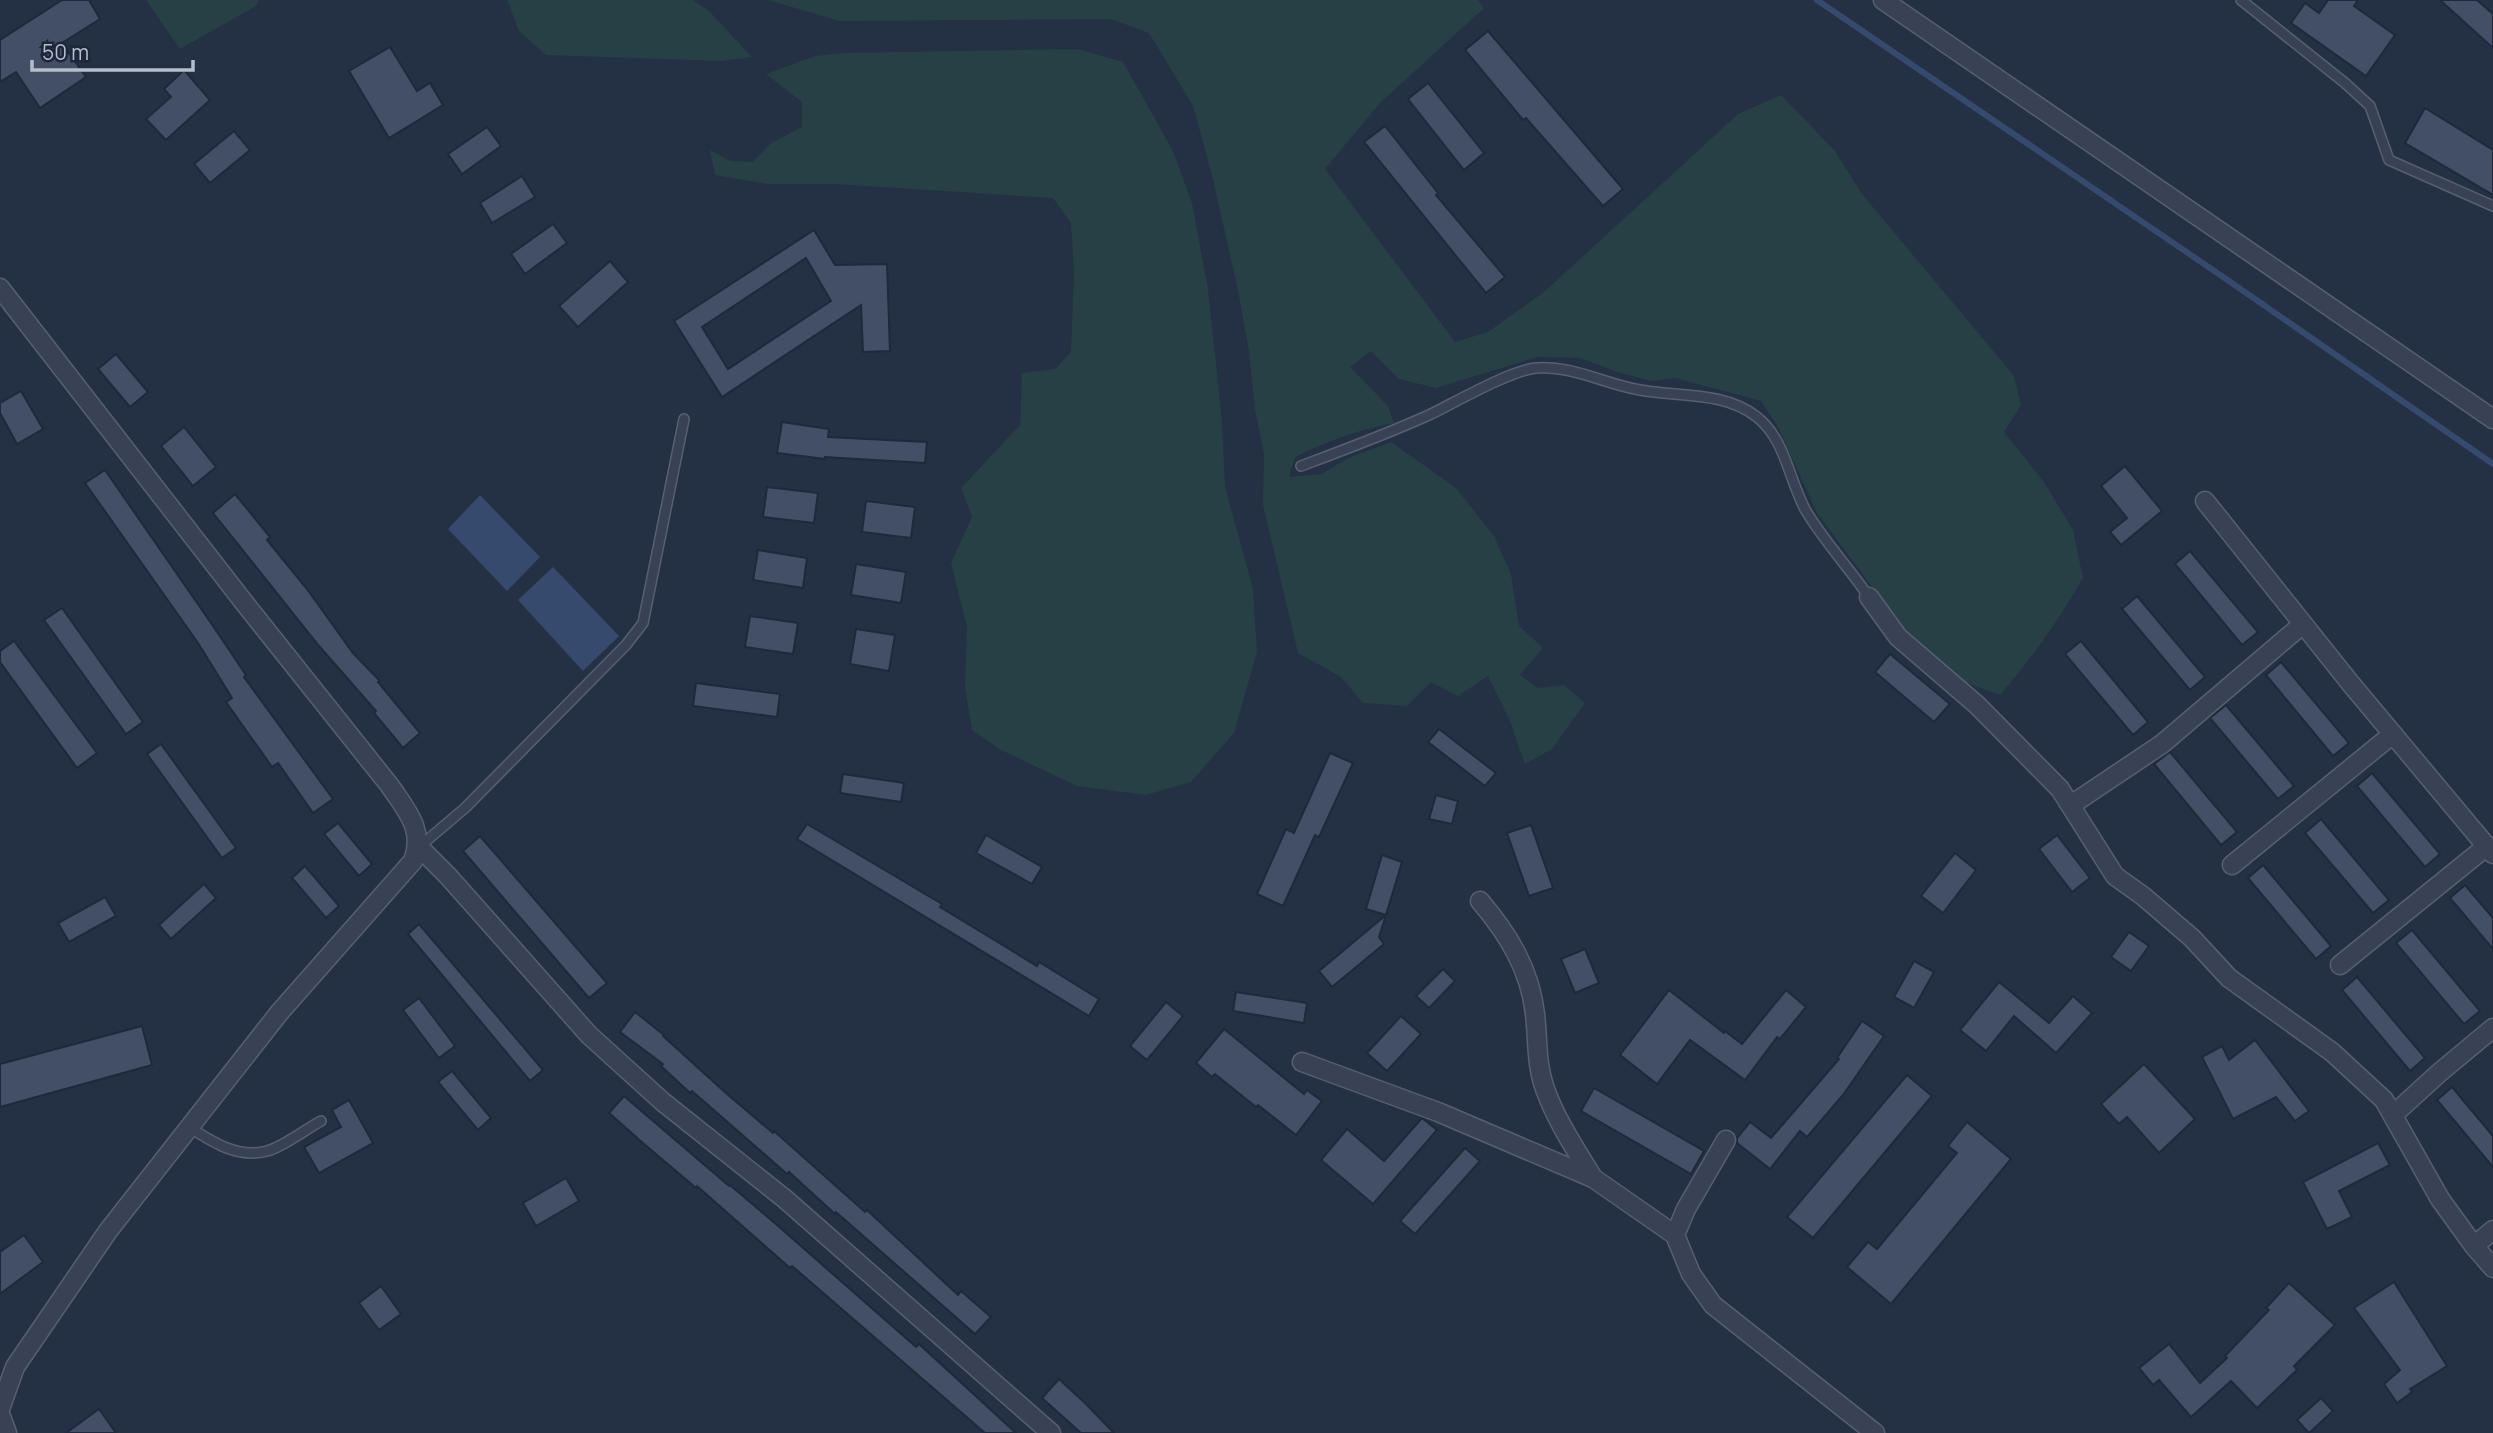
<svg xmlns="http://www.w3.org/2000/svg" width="2493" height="1433" viewBox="0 0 2493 1433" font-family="Manrope,sans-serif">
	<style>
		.green { fill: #264045 }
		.water { fill: #364a6d }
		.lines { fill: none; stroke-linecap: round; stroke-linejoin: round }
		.stream { stroke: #364a6d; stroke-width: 6 }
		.building { fill: #434f67; stroke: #1f293b; stroke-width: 2; fill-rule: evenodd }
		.service-casing { stroke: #576071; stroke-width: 12 }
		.minor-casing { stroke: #576071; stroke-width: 21 }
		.service { stroke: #394254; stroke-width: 9 }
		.minor { stroke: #394254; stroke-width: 18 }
	</style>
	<rect width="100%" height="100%" fill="#243044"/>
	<!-- green -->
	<g class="green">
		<polygon points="146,0 259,0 256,6 180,49"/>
		<polygon points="507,0 693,0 709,11 752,57 721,61 546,55 519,31"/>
		<path d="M768,0H1478L1484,8L1380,103L1325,169L1455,342L1488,332L1544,292L1738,114L1781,95L1835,151L1862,194L2014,376L2021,405L2004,432L2044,482L2073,530L2083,578C2059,620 2032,658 2000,695L1964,682L1917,645L1895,618L1817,513L1778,427L1761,401L1675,378L1651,381L1617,372L1581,358L1537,357L1436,388L1399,379L1371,351L1350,367L1388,406L1394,423C1358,430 1327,441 1295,457L1289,477L1322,474L1346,459L1391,442L1456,488L1494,536L1511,574L1519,626L1543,648L1520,675L1538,688L1564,685L1585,703L1552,749L1525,764L1509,719L1488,676L1458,696L1431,682L1407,706L1363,703L1341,677L1298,653L1263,505L1264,454L1255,410L1249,352L1238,290L1212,175L1193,106L1149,33L1111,19L840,21Z"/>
		<polygon points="1078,49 1123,62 1173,151 1192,203 1208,289 1222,421 1225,487 1253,589 1257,652 1234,733 1191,782 1146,795 1077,786 1001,750 972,730 965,687 967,627 951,563 972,517 961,488 1020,425 1022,373 1055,369 1071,352 1074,273 1071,223 1053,198 834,184 768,184 715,175 710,150 730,161 753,162 771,143 802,127 802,102 766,74 815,56 843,53"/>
	</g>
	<!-- water -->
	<g class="water">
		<polygon points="480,495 540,557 507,591 448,529"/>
		<polygon points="553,567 619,636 583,671 518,600"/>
	</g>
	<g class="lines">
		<!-- stream -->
		<polyline class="stream" points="1817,0 2229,281 2493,464"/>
	</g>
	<!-- building -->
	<g class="building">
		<polygon points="62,0 89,0 100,19 62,43 86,77 40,108 16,72 0,82 0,40"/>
		<polygon points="2328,0 2358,0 2354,6 2395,35 2366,76 2291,23 2305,3 2319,13"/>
		<polygon points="2440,0 2477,0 2493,14 2493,48"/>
		<polygon points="1488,31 1623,189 1603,206 1526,118 1523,120 1465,50"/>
		<polygon points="390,47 417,91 430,83 443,105 389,138 349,71"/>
		<polygon points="184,70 210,100 166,140 146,119 171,97 164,89"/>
		<polygon points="1428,83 1484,153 1464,170 1408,99"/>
		<polygon points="2425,108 2493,150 2493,195 2405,143"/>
		<polygon points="1385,126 1438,193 1436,195 1505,277 1486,293 1364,142"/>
		<polygon points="487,127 501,146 462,174 448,154"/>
		<polygon points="234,131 250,150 210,183 194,164"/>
		<polygon points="522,176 535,197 492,223 480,203"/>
		<polygon points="553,224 567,243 525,274 511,254"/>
		<path d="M814,230L835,265L887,264L890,351L863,352L861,305L722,397L674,321ZM806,258L831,301L728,369L702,327Z"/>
		<polygon points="610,261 628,282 578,327 559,306"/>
		<polygon points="116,354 148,392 130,407 98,369"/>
		<polygon points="21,391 43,429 17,444 0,413 0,403"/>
		<polygon points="782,422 829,429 828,437 927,442 925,463 825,457 825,459 777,453"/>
		<polygon points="184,427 216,467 193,486 161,446"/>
		<polygon points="2125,466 2162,511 2121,545 2110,532 2127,518 2101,486"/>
		<polygon points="105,470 211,623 246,675 244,677 333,799 313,813 278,763 272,767 226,702 232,698 198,643 85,483"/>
		<polygon points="767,487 818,493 814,523 763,517"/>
		<polygon points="235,494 270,537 267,540 307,589 353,653 380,681 378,682 420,733 403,748 374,713 376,711 319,646 213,513"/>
		<polygon points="866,501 915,507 911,538 862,532"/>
		<polygon points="758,550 807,558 803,588 753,580"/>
		<polygon points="2190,551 2258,632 2242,645 2175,564"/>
		<polygon points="856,564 906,572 901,603 851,595"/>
		<polygon points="2137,596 2205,677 2190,690 2122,609"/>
		<polygon points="62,608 143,722 126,734 44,620"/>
		<polygon points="750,616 798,623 793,654 745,647"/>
		<polygon points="856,629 895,635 889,671 850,664"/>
		<polygon points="14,641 97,753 77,768 0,662 0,651"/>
		<polygon points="2081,641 2148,722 2133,735 2065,654"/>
		<polygon points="1890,654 1950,704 1934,722 1875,672"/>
		<polygon points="2281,662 2349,743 2333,756 2266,675"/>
		<polygon points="696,683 780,694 777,717 693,706"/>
		<polygon points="2226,705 2294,786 2278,799 2210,718"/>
		<polygon points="1439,729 1496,773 1485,786 1428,742"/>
		<polygon points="161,744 236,848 222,858 147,754"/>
		<polygon points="2170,752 2237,832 2221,845 2154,764"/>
		<polygon points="1330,753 1353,763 1319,837 1315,835 1283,906 1257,894 1286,829 1294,833"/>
		<polygon points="2372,773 2440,854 2425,867 2357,786"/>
		<polygon points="843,774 904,783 901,802 840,793"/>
		<polygon points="1436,795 1458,801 1452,824 1429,819"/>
		<polygon points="2321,819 2389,900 2373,913 2305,833"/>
		<polygon points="338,823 372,864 359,876 324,834"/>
		<polygon points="807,824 942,904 940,907 1037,966 1039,962 1099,999 1089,1016 797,839"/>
		<polygon points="1531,825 1553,888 1529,896 1507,833"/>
		<polygon points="986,835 1042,867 1032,884 976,853"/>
		<polygon points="2057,835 2090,878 2072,892 2039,849"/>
		<polygon points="480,836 607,983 589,998 463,851"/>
		<polygon points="1955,853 1976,870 1943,913 1921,896"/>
		<polygon points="1382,855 1402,862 1386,915 1366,909"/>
		<polygon points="2263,865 2331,946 2316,959 2248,878"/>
		<polygon points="305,866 339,906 326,918 292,878"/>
		<polygon points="204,884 216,898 171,939 159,925"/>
		<polygon points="2465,885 2493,918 2493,949 2450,898"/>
		<polygon points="105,897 116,916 69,942 58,923"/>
		<polygon points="1386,915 1379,937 1384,944 1332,987 1319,971"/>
		<polygon points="419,924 543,1070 530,1081 408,934"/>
		<polygon points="2412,930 2480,1011 2464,1024 2396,943"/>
		<polygon points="2129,932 2149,946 2131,971 2111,957"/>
		<polygon points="1585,949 1599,983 1575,993 1561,959"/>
		<polygon points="1914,961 1934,972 1914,1008 1894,997"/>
		<polygon points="1443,969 1455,981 1429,1008 1416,996"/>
		<polygon points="2357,977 2425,1058 2410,1071 2342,990"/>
		<polygon points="1999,982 2049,1023 2073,996 2092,1013 2056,1053 2014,1016 1986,1051 1960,1030"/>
		<polygon points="1669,990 1724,1033 1725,1031 1742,1044 1786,990 1806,1007 1780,1039 1777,1037 1745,1080 1690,1040 1657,1084 1620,1055"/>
		<polygon points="1236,992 1307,1003 1304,1023 1233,1011"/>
		<polygon points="419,998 455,1046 439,1058 403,1010"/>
		<polygon points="1166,1002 1183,1016 1147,1060 1130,1046"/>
		<polygon points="635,1012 664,1035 663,1036 727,1094 773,1133 774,1131 865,1212 867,1210 958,1295 961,1291 991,1317 975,1334 836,1212 835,1214 789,1172 787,1174 692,1091 690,1093 661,1066 663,1064 620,1032"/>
		<polygon points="1401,1016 1421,1034 1387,1071 1367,1053"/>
		<polygon points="1862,1021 1884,1036 1843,1095 1807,1137 1800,1131 1770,1169 1737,1143 1737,1138 1750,1122 1771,1138 1839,1059 1837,1058"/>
		<polygon points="142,1026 152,1065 0,1107 0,1064"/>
		<polygon points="1224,1029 1304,1094 1307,1090 1322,1101 1296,1135 1258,1105 1256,1107 1215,1074 1212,1077 1196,1063"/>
		<polygon points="2255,1040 2309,1111 2295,1121 2276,1097 2233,1119 2202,1057 2222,1046 2229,1060"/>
		<polygon points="2144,1064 2195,1119 2159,1153 2127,1117 2119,1124 2101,1104"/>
		<polygon points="452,1071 491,1118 478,1130 438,1082"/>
		<polygon points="1907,1075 1932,1096 1813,1238 1787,1217"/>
		<polygon points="2452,1087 2493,1136 2493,1167 2437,1100"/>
		<polygon points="1594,1088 1704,1151 1691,1174 1581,1111"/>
		<polygon points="624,1096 729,1186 730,1185 777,1225 916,1347 919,1344 1016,1433 985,1433 792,1266 790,1268 697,1186 696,1188 644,1144 609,1113"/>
		<polygon points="349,1100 373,1143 319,1173 304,1147 341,1127 332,1110"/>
		<polygon points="1422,1118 1437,1130 1373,1204 1321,1160 1347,1129 1384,1161"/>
		<polygon points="1967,1122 2011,1159 1891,1304 1847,1267 1868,1242 1877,1249 1957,1153 1948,1146"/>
		<polygon points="2378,1143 2390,1165 2339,1191 2352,1217 2327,1229 2303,1182"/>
		<polygon points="1465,1148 1480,1161 1415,1234 1400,1221"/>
		<polygon points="566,1178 579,1201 536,1226 523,1203"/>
		<polygon points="24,1235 43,1262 0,1294 0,1252"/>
		<polygon points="2394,1282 2447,1366 2410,1389 2412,1392 2397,1403 2384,1384 2400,1370 2354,1308"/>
		<polygon points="2289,1283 2335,1325 2294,1366 2297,1370 2257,1408 2231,1381 2191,1417 2159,1380 2153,1385 2139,1368 2169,1344 2200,1383 2227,1358 2225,1356 2269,1310 2266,1308"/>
		<polygon points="381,1286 401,1314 379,1330 359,1303"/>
		<polygon points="1059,1379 1086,1404 1114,1433 1081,1433 1042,1398"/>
		<polygon points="2321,1398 2333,1411 2309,1433 2297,1420"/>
		<polygon points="99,1409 116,1433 66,1433"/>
	</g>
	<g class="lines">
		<defs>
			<g id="service">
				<polyline points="2241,0 2345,83 2370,106 2389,160 2493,206"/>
				<path d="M1301,466C1344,450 1387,434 1429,415C1456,402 1509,371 1536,368C1573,365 1604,384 1640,390C1678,397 1724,391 1757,417C1786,440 1789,481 1806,511C1824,541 1849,568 1869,597"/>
				<polyline points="419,847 465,808 626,645 643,623 684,419"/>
				<path d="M189,1127C212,1142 238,1159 267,1151C283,1147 306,1129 321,1121"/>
			</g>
			<g id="minor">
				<polyline points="1883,0 2493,419"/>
				<path d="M0,288L246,605L390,786C407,811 425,830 413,861L279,1013L108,1231L15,1367L0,1409"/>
				<polyline points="2205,501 2351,684 2493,854"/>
				<polyline points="1869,597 1898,637 1977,705 2060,789 2115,876 2143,896 2192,938 2229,978 2332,1052 2384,1100 2440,1199 2474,1246 2493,1268"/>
				<polyline points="2071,805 2162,744 2303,624"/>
				<polyline points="419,847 448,876 589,1035 663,1102 785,1199 1051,1433"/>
				<polyline points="2232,865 2393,734"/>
				<path d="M1480,901C1508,934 1530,969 1535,1014C1538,1040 1536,1064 1545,1089C1556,1120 1576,1150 1593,1178"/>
				<polyline points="2340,965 2487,846"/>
				<polyline points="1302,1062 1438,1112 1593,1178 1675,1235 1691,1274 1713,1305 1875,1433"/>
				<polyline points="2393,1115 2439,1073 2493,1028"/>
				<polyline points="1675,1235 1686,1209 1726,1140"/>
				<polyline points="2474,1246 2493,1230"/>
				<polyline points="0,1414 7,1433"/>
			</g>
		</defs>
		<!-- service casing -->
		<use href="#service" class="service-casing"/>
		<!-- minor casing -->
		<use href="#minor" class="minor-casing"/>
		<!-- service -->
		<use href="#service" class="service"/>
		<!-- minor -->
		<use href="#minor" class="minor"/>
	</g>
	<!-- scale -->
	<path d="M32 60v10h161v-10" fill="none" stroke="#b6bdcd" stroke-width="3.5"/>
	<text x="42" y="60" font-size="21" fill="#b6bdcd" stroke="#1d2739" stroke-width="5" paint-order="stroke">50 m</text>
</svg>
